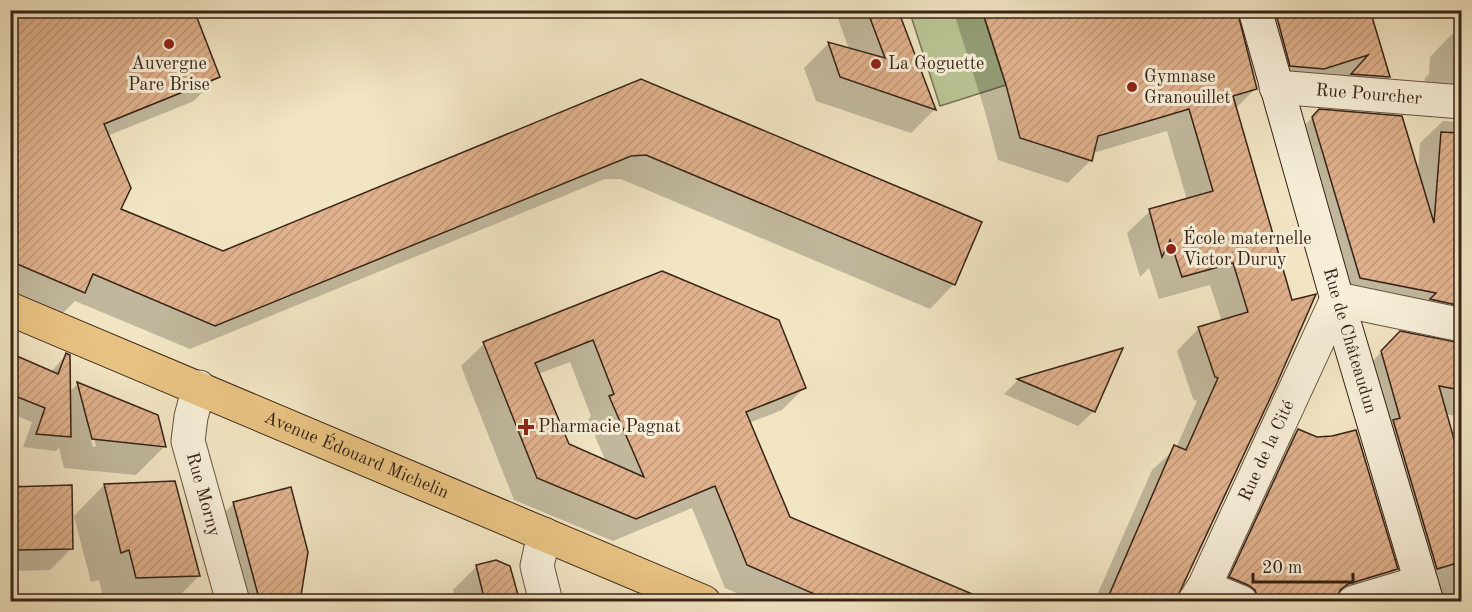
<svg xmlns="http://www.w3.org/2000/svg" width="1472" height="612" viewBox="0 0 1472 612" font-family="'Old Standard TT',serif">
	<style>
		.green { fill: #b9c594; stroke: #787456; stroke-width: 1.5 }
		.shadow { fill: #0003; fill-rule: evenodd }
		.building { fill: url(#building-hatch); stroke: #382317; stroke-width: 1.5; fill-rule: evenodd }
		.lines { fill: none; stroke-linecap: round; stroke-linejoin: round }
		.street-casing { stroke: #665442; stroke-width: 35 }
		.secondary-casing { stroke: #382317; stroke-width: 35 }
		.primary-casing { stroke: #382317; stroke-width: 35 }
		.street { stroke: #f6eed8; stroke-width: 33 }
		.secondary { stroke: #f6eed8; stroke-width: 33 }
		.primary { stroke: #e8c282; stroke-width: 33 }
		.poi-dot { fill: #8f2418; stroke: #f6eed8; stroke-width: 2 }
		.labels { text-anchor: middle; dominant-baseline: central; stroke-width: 6; stroke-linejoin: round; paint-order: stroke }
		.poi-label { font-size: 18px; fill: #382317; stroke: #f6eed8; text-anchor: start }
		.street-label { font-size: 18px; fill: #382317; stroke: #f6eed8 }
	</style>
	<defs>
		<pattern id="building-hatch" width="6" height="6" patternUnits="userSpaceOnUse" patternTransform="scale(1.5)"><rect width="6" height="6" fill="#dfb18c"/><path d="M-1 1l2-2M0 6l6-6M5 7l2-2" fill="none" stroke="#c09878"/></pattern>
	</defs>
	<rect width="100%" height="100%" fill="#f1e5c3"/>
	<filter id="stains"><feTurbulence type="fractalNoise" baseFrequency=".00333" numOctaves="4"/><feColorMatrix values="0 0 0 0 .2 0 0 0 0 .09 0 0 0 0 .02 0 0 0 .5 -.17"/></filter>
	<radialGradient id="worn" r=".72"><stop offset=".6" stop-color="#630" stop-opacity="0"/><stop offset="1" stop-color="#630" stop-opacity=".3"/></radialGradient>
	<!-- green -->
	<polygon class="green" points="917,10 982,11 1006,85 940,106 910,13"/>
	<!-- shadow -->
	<g class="shadow">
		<polygon points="10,10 196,10 193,13 218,76 194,101 107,136 119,210 223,252 641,80 954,284 930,309 621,179 605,179 190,349 75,301 60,316 10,295"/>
		<polygon points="786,10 810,10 789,19"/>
		<polygon points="835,10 897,10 935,109 911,133 816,101 804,68 828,44 849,49"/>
		<polygon points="953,10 1369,10 1389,77 1366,99 1331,97 1350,76 1300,91 1246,20 1235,13 1255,89 1235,109 1291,302 1174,601 1094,602 1152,470 1176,448 1197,401 1193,399 1177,351 1199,328 1222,322 1210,285 1159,299 1149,268 1140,277 1127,233 1150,211 1187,200 1167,131 1093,153 1091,160 1068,183 998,160 984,108"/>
		<polygon points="1452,34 1462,34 1462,417 1445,414 1462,469 1462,602 1425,602 1359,375 1400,333 1459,345 1452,334 1338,300 1296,134 1319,111 1418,172 1420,143 1443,121 1458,122 1456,116 1423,104 1425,78 1429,74 1430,57"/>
		<path d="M662,273L804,388L782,410L749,423L789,519L987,602H757L725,588L692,508L613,541L514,500L461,366L484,344ZM570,362L591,416L588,420L606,462L568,445L538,374Z"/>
		<polygon points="1120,351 1094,411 1078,426 1004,394 1018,380"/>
		<path d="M10,355L51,372L66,355L69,392L78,384L165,446L136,475L64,468L59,448L56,451L23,447L32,422L10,413ZM88,428H91L96,446L93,447Z"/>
		<polygon points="1298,430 1396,569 1373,592 1340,602 1212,602 1275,453"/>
		<polygon points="10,485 22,485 22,488 72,548 50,570 10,571"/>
		<polygon points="104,485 199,576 173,602 104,602 99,580 91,582 74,516"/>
		<polygon points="234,503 299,602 237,602 215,522"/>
		<polygon points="496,561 518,602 456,602 453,590 476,567"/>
	</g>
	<!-- building -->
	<g class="building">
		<polygon points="10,10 194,10 220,77 104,124 131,188 121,209 223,251 641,79 982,222 955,285 646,155 631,156 215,326 93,274 85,293 10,261"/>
		<polygon points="867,10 898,10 936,110 840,77 828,42 885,58"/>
		<polygon points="982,10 1237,10 1257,89 1233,96 1292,300 1316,294 1274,390 1175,602 1106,602 1174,445 1186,450 1218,378 1215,377 1198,327 1248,312 1233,263 1182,277 1170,240 1162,257 1149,209 1213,191 1189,109 1098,136 1092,161 1020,138 1006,85"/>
		<polygon points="1275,10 1370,10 1390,77 1351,74 1368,55 1324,69 1290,66"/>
		<polygon points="1319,109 1402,116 1434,223 1441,132 1461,133 1461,306 1430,299 1436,293 1360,278 1312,117"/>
		<path d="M662,271L779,320L806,388L746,412L790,517L991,602H833L747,565L715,486L636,519L537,478L483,342ZM593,340L614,394L609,396L644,477L569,444L535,363Z"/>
		<polygon points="1400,331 1461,343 1461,390 1439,386 1461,464 1461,562 1437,569 1393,420 1400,418 1381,351"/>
		<polygon points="1123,348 1095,412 1017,379"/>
		<polygon points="10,353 58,374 66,353 70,355 71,437 36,434 45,408 10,394"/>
		<polygon points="77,382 158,415 166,447 92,439"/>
		<polygon points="1298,429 1317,437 1332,436 1356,430 1398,569 1348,584 1340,590 1336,602 1259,602 1255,590 1248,585 1229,577"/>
		<polygon points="175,481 200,576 136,578 129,550 121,553 104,484"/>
		<polygon points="72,485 73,549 16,550 16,547 10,548 10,487"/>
		<polygon points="291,487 308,552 300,602 260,602 233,502"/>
		<polygon points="496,560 510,566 520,602 485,602 476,565"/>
	</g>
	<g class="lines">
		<defs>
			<g id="street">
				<path id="s1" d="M1276,87L1462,102"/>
				<path id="s2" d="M199,387L191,417L188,441L233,602"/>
				<polyline points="544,534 537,566 546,602"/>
				<polyline points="1204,587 1241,602"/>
				<path id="s3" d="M1194,602L1204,587L1337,299L1462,325"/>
				<polyline points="1354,602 1421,582"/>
			</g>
			<g id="secondary">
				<path id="s4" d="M1255,10L1337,299L1427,602"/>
			</g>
			<g id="primary">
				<path id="s5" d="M10,309L704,602"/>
			</g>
		</defs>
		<!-- street casing -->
		<use href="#street" class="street-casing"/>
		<!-- secondary casing -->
		<use href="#secondary" class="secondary-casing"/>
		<!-- primary casing -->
		<use href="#primary" class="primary-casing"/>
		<!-- street -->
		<use href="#street" class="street"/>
		<!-- secondary -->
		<use href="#secondary" class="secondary"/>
		<!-- primary -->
		<use href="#primary" class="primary"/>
	</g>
	<!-- markers -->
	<g class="poi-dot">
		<circle cx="169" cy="44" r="6"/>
		<circle cx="876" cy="64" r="6"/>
		<circle cx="1132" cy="87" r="6"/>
		<circle cx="1171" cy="249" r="6"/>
		<path d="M523 418h6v6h6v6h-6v6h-6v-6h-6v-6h6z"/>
	</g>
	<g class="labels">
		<!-- poi labels -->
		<g class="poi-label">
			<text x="169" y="64" text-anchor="middle">Auvergne<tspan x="169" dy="21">Pare Brise</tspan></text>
			<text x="888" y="64">La Goguette</text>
			<text x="1144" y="77">Gymnase<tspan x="1144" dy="21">Granouillet</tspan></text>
			<text x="1183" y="239">École maternelle<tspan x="1183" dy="21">Victor Duruy</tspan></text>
			<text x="538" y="427">Pharmacie Pagnat</text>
		</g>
		<!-- street labels -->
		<g class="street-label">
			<text stroke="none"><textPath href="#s1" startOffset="93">Rue Pourcher</textPath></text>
			<text stroke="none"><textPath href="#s4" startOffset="344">Rue de Châteaudun</textPath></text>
			<text stroke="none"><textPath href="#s3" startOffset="168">Rue de la Cité</textPath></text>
			<text stroke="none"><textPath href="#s5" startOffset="376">Avenue Édouard Michelin</textPath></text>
			<text stroke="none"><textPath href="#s2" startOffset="111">Rue Morny</textPath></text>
		</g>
	</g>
	<!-- margin -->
	<rect width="1472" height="612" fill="none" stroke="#f1e5c3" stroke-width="36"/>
	<rect x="12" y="12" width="1448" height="588" fill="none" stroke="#382317" stroke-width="3"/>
	<rect x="18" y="18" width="1436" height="576" fill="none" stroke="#382317" stroke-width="1.5"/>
	<!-- scale -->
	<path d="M1253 573v9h100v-9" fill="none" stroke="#382317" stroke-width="3"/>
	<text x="1262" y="573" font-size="18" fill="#382317" stroke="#f6eed8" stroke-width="4.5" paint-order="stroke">20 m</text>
	<rect width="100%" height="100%" filter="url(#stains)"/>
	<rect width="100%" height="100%" fill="url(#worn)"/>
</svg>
